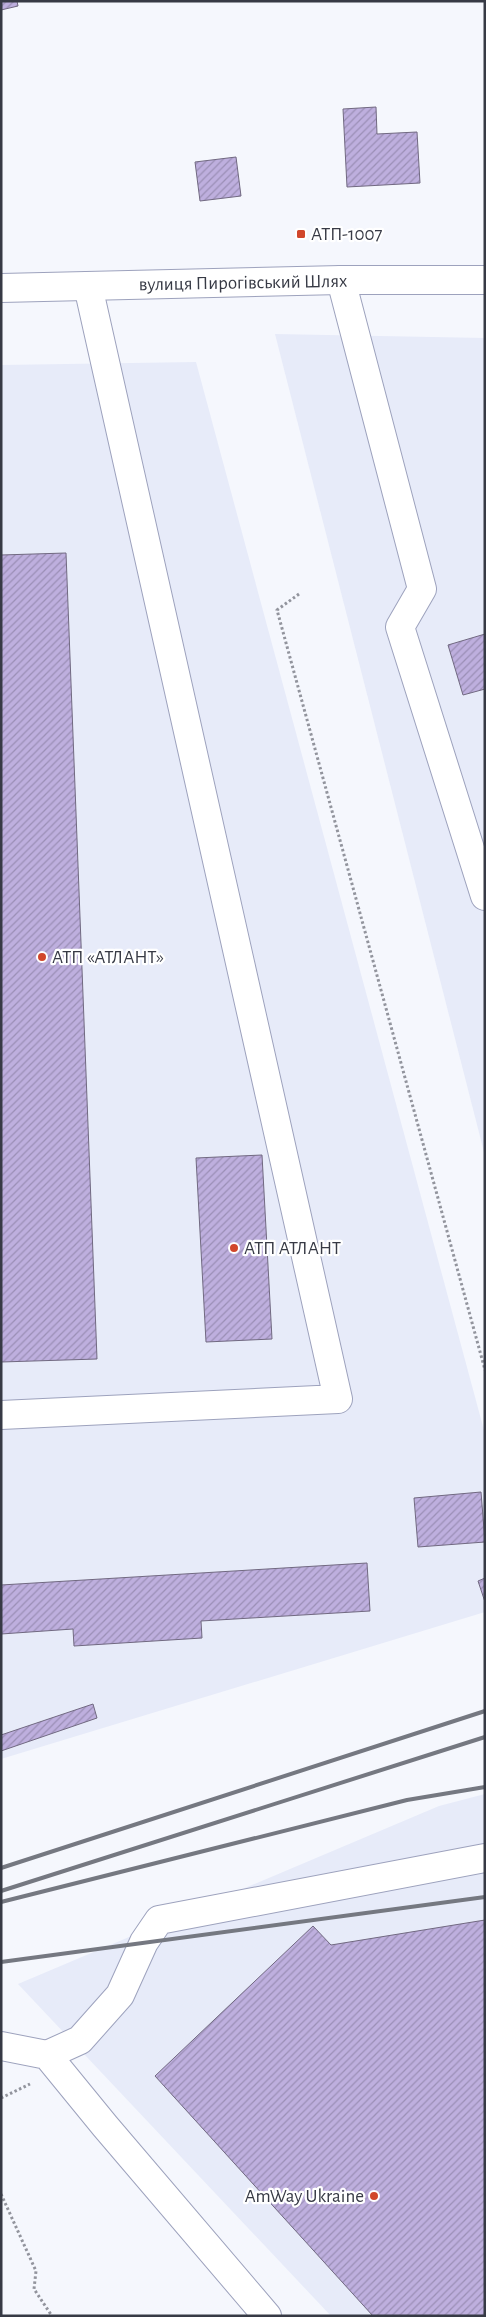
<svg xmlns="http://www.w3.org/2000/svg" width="486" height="2317" viewBox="0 0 486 2317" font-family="'Alegreya Sans',sans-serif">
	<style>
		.built { fill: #e7ebf9 }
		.building { fill: url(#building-hatch); stroke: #716981 }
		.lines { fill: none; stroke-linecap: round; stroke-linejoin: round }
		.minor-casing { stroke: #9da2bd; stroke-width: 30 }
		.path { stroke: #92949d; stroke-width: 3; stroke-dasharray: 2.5 2.5; stroke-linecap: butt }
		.minor { stroke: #fff; stroke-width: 28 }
		.rail { stroke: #757881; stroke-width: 4 }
		.poi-dot { fill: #d1462b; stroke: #fff; stroke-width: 2 }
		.labels { text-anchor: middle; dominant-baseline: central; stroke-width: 4.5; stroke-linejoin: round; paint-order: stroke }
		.poi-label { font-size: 19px; fill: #373a45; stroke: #fff; text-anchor: start }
		.street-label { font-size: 19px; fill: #373a45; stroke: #fff }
	</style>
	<defs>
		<pattern id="building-hatch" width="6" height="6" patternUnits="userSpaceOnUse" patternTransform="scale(1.25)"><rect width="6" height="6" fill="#beafde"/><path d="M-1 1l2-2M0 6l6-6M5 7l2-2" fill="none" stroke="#9b8fb6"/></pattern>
	</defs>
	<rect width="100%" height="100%" fill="#f5f7fd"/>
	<!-- built -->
	<g class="built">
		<polygon points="275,334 485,338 485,1156"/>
		<polygon points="196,362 485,1434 485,1612 1,1759 1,365"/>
		<polygon points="485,1794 485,2316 331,2316 18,1984 439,1806"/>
	</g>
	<!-- building -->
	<g class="building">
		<polygon points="1,1 17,1 18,6 1,10"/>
		<polygon points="376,107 377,134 417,132 420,183 347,187 343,109"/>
		<polygon points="236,157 241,196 200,201 195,162"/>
		<polygon points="66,553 97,1359 1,1362 1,555"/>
		<polygon points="485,634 485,689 463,695 448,645"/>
		<polygon points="262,1155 272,1339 206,1342 196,1158"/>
		<polygon points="481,1492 485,1542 418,1547 414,1498"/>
		<polygon points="367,1563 370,1611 201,1621 202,1638 74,1646 73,1629 1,1634 1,1585"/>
		<polygon points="485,1578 485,1602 478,1581"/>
		<polygon points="93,1704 97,1718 1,1751 1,1735"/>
		<polygon points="485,1920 485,2316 373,2316 155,2076 313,1926 331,1945"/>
	</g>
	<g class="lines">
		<defs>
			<g id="minor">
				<polyline points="341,280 422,589 400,627 485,896"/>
				<polyline points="1,288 341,280 485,280"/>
				<polyline points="1,1415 338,1399 88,286"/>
				<polyline points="1,2046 47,2055 105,2126 267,2316"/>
				<polyline points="47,2055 80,2040 120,1995 144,1942 159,1920 485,1858"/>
			</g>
		</defs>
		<!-- minor casing -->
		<use href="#minor" class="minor-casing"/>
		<!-- path -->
		<g class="path">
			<polyline points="299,594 277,610 485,1370"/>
			<polyline points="1,2098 30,2084"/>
			<polyline points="1,2194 36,2271 34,2289 52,2316"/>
		</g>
		<!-- minor -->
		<use href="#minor" class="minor"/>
		<!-- rail -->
		<g class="rail">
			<polyline points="1,1868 485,1711"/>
			<polyline points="1,1891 485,1737"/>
			<polyline points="1,1902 407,1800 485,1787"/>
			<polyline points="1,1962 485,1897"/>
		</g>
	</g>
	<!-- markers -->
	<g class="poi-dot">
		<rect x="296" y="229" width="10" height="10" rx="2.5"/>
		<circle cx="42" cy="957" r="5"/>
		<circle cx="234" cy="1248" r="5"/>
		<circle cx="374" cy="2196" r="5"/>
	</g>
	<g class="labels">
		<!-- poi labels -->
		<g class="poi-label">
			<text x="311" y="234">АТП-1007</text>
			<text x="52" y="957">АТП «АТЛАНТ»</text>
			<text x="244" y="1248">АТП АТЛАНТ</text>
			<text x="364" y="2196" text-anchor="end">AmWay Ukraine</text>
		</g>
		<!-- street labels -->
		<g class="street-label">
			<text transform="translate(243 283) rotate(-1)">вулиця Пирогівський Шлях</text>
		</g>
	</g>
	<!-- border -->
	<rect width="486" height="2317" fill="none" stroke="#373a45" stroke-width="5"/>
</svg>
